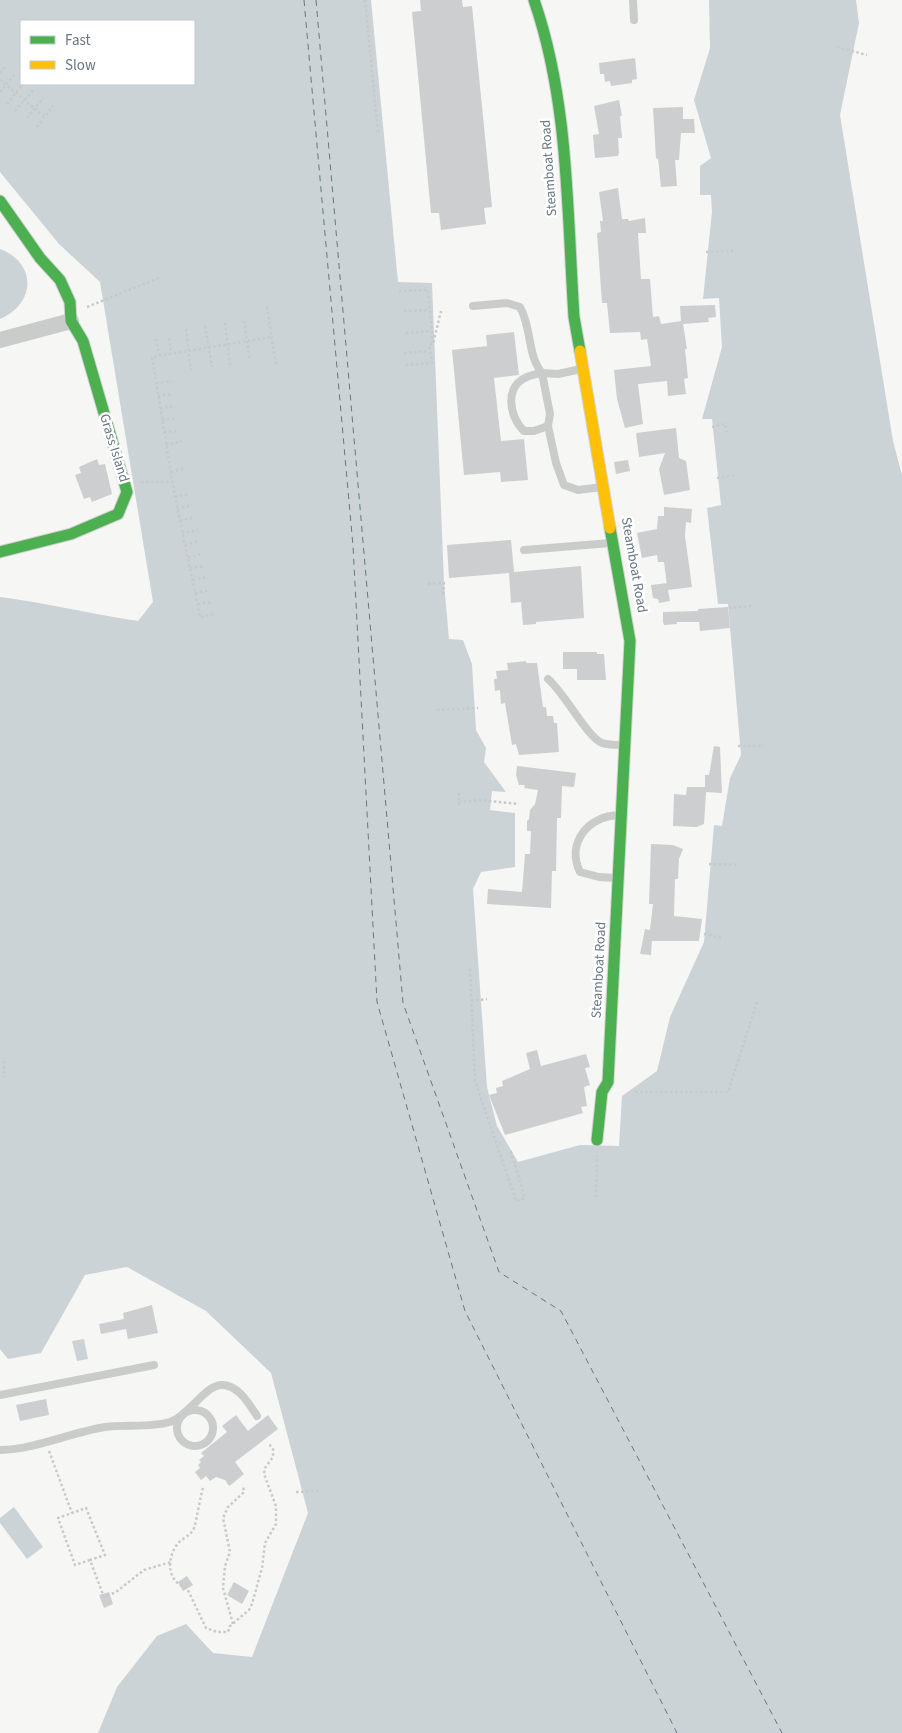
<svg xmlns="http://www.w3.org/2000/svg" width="902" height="1733" viewBox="0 0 902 1733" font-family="'Source Sans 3',sans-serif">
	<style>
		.water { fill: #cbd3d6; fill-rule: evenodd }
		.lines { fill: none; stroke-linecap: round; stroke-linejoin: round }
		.ferry { stroke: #64787f; stroke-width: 1; stroke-dasharray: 6 5; stroke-linecap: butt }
		.building { fill: #cdcecf }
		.fast-casing { stroke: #d3d3d3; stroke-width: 13 }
		.slow-casing { stroke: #d3d3d3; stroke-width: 13 }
		.path { stroke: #c8c9ca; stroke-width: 2.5; stroke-dasharray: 2.5 2.5; stroke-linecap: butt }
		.lane { stroke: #cacccc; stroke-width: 8 }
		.street { stroke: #cacccc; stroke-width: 16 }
		.fast { stroke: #4caf50; stroke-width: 11 }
		.slow { stroke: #ffc107; stroke-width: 11 }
		.labels { text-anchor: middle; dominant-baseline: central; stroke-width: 5; stroke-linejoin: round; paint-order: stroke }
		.street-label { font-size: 14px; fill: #687782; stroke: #fff }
	</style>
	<rect width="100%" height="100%" fill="#f6f6f5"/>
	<!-- water -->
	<g class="water">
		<path d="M0,0H371L398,282L432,283L444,583L449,639L463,640L472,664L476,730L486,748L484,762L506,792L492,791L490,810L515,813V867L481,872L473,889L487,1087L497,1126L518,1162L580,1145L619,1146L622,1096L657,1071L670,1017L704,942L714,825L722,826L730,778L741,755L728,604H718L707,508L721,505L712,419H702L722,347L719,298L703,299L712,212L711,195H700V166L711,158L694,100L710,48L709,0H856L859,23L840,115L893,441L902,475V1733H98L117,1687L157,1636L186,1624L213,1653L252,1657L308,1513L271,1373L206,1311L127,1267L85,1275L41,1353L8,1359L0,1349V597C47,603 92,614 138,621L153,602L100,282L59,244L0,172ZM21,21H194V84H21Z"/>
		<path d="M0,249C37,263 36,304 0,319Z"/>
		<polygon points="84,1339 88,1359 77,1361 72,1341"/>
		<polygon points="14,1507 43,1547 27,1559 0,1523 0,1518"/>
	</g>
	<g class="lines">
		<!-- ferry -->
		<g class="ferry">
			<polyline points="304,0 353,546 377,1002 465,1311 677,1733"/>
			<polyline points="316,0 403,1003 499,1272 561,1311 782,1733"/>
		</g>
	</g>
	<!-- building -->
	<g class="building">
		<polygon points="420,0 462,0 463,7 472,6 492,207 484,208 486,224 441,230 439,213 431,213 412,12 421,11"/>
		<polygon points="635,58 637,79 632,80 632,83 611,86 610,81 605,82 604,74 600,74 599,63"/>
		<polygon points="619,100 622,116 620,116 622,138 618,138 619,153 618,156 595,158 593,135 599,134 594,106"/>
		<polygon points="683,107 683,119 694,119 695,133 681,133 679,160 675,160 677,186 661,187 658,158 656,159 653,108"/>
		<polygon points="618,188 622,219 628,219 629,221 645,218 646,233 638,233 641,279 650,279 653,317 659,316 661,324 681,321 680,306 715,305 716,317 708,318 709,322 683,324 687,349 685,349 688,378 684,379 686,394 668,396 667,381 638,384 643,424 625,428 617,399 614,370 651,366 647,339 641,340 640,332 610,333 607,303 602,303 597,233 601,232 600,221 603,221 599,192"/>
		<polygon points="514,332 519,375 494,378 501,441 524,439 528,480 501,482 500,472 464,475 452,350 487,346 486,335"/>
		<polygon points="676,428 679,458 686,461 690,490 664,495 659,469 665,453 639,457 636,433"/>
		<polygon points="97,459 99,465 105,464 112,494 92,502 90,497 84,499 75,475 81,473 79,467"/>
		<polygon points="628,460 630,471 616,474 614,462"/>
		<polygon points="664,507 692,509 691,523 686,522 685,536 692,587 668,590 670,601 659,603 658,599 653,598 651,585 667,583 667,586 664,562 658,562 657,555 642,558 637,533 657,529 658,516 664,516"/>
		<polygon points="511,540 514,572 581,566 584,618 536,622 536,624 523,625 521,602 511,603 509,573 449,578 447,545"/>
		<polygon points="728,607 730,628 700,631 699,622 677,622 677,624 664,625 663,622 663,612 698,611 698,609"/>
		<polygon points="563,652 597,652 597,654 604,654 606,680 577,680 577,669 563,669"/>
		<polygon points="526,661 526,663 537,663 543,707 546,707 547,716 553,716 554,723 557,723 559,752 519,755 516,744 512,745 505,703 501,704 500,690 495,691 494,679 497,679 496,671 508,670 507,663"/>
		<polygon points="714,746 720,747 722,793 706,792 704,824 697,827 673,826 674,794 686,795 687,787 705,787 705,775 709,775"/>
		<polygon points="517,766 576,773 574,787 562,786 561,818 557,818 556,871 552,871 551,908 487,904 488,889 522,892 525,854 530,854 531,831 527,831 527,821 529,819 530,810 535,804 538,790 524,788 525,785 519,785 516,775"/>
		<polygon points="651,844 673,845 683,849 679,859 678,879 675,879 674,916 702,919 699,941 652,941 651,955 640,954 645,929 650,930 653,904 649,904"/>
		<polygon points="537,1050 541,1066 586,1054 590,1067 585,1068 590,1085 584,1087 587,1106 581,1107 583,1113 505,1135 489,1095 497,1093 496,1088 503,1086 502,1081 530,1069 526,1053"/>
		<polygon points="152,1305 158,1333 128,1339 126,1329 101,1334 99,1324 124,1319 123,1313"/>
		<polygon points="46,1399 49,1415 20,1421 16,1405"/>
		<polygon points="236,1415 248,1431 268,1415 278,1429 235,1462 244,1474 232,1484 229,1486 225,1480 216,1477 210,1481 206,1476 201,1480 195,1472 200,1468 198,1465 201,1462 199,1460 204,1456 201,1453 227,1432 222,1426"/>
		<polygon points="187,1576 193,1585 183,1591 178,1582"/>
		<polygon points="234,1582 249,1591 242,1604 227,1595"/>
		<polygon points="109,1592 113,1604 104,1608 99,1595"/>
	</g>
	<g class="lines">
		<defs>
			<g id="fast">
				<path d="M534,0C569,101 567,211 574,317L580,351"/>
				<polyline points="0,201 40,258 60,280 70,302 71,321 83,341 127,492 118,514 71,534 0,552"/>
				<polyline points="597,1140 602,1092 608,1082 630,641 610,528"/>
			</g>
			<polyline id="slow" points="580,351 610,528"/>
		</defs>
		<!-- fast casing -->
		<use href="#fast" class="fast-casing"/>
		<!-- slow casing -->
		<use href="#slow" class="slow-casing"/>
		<!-- path -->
		<g class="path">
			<polyline points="365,0 378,133"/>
			<polyline points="837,47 867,55"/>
			<polyline points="0,73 5,67"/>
			<polyline points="0,80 44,116"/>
			<polyline points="0,92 15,74"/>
			<polyline points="7,104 23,84"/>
			<polyline points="15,111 33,90"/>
			<polyline points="27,118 43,98"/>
			<polyline points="37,127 53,106"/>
			<polyline points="706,252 733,251"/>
			<polyline points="399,291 428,290 433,344 441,311"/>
			<polyline points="87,307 161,277"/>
			<polyline points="267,307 276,366"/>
			<polyline points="404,311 429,310"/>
			<polyline points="244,321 250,361"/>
			<polyline points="225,323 230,365"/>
			<polyline points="205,326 212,367"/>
			<polyline points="186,329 191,370"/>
			<polyline points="406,333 431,331"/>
			<polyline points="169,338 171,353"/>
			<polyline points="156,339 159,355"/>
			<polyline points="404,353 429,351"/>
			<polyline points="406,365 432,363 429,345 432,344"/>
			<polyline points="156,383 172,381"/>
			<polyline points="158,396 173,394"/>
			<polyline points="160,408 175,406"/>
			<polyline points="162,420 177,418"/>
			<polyline points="712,427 725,424 727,432"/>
			<polyline points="164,432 179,431"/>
			<polyline points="166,445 182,441"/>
			<polyline points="171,472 185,468"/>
			<polyline points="717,478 736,475"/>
			<polyline points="141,482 172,482"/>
			<polyline points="175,497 189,494"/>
			<polyline points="177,509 192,505"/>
			<polyline points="180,521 194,517"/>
			<polyline points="182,533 198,530"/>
			<polyline points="185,545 199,541"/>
			<polyline points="188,557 203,554"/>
			<polyline points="190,568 205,566"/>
			<polyline points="193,580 207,577"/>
			<polyline points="428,584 444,583 443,597"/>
			<polyline points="195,593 210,590"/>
			<polyline points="198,604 212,602"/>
			<polyline points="729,608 752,606"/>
			<polyline points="213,614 200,617 175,497 152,357 272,337"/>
			<polyline points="437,710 478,708"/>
			<polyline points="738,746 764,746"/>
			<polyline points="459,793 459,808"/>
			<polyline points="459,802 478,800 519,804"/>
			<polyline points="709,864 739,865"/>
			<polyline points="704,934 722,938"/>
			<polyline points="470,969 475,1081 516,1201 525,1198 510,1149"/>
			<polyline points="471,1001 487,999"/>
			<polyline points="4,1061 4,1077"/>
			<polyline points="635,1092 728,1092 757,1002"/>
			<polyline points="596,1197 597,1156"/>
			<polyline points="49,1451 72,1513"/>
			<path d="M203,1488C200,1497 196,1526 193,1530C189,1537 180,1539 176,1546C166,1562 168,1582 187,1588L206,1628L217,1632H228L230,1626L249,1610L252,1604L262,1568L265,1543L276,1524V1506L264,1474L265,1468L273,1457V1449L269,1444"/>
			<polyline points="296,1492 320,1491"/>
			<polyline points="90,1560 75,1565 58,1518 86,1508 105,1555 90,1560 104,1597 116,1592 144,1570 171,1562"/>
			<polyline points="233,1624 223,1588 225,1566 230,1552 223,1518 228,1507 244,1492 243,1485"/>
		</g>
		<!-- lane -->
		<g class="lane">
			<polyline points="633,0 634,20"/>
			<path d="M473,306L507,303L520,307C532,328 527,355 542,373L558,374L581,369"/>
			<path d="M542,373L550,414L548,426L534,431H524C509,417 504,386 527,377C531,375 537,374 542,373Z"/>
			<polyline points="548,426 556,463 564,485 578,490 602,487"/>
			<polyline points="524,550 611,543"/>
			<path d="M548,679C564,692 587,737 602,743C608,745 616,745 622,745"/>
			<path d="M616,878L599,877L580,872C566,843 588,816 619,815"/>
			<polyline points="0,1395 154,1365"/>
			<circle cx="195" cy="1428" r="18"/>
			<path d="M0,1450C36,1449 69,1433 105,1427C125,1424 150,1428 170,1422C189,1416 204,1386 221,1385C238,1384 249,1404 257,1416"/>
		</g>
		<!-- street -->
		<polyline class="street" points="0,340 71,321"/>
		<!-- fast -->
		<use href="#fast" class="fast"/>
		<!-- slow -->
		<use href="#slow" class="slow"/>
	</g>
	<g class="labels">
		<!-- street labels -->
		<g class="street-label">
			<text transform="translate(549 168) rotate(-94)">Steamboat Road</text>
			<text transform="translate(114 448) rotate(73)">Grass Island</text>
			<text transform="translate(634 565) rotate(80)">Steamboat Road</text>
			<text transform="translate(599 970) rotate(-87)">Steamboat Road</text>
		</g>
	</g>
	<!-- legend -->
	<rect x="20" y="20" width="175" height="65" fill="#ffffff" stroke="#c3c9cd"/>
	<rect x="30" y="36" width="25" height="8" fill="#4caf50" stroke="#c3c9cd"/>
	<text x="65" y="45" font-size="15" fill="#687782">Fast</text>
	<rect x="30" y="61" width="25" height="8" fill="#ffc107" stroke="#c3c9cd"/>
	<text x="65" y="70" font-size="15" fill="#687782">Slow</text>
</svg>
